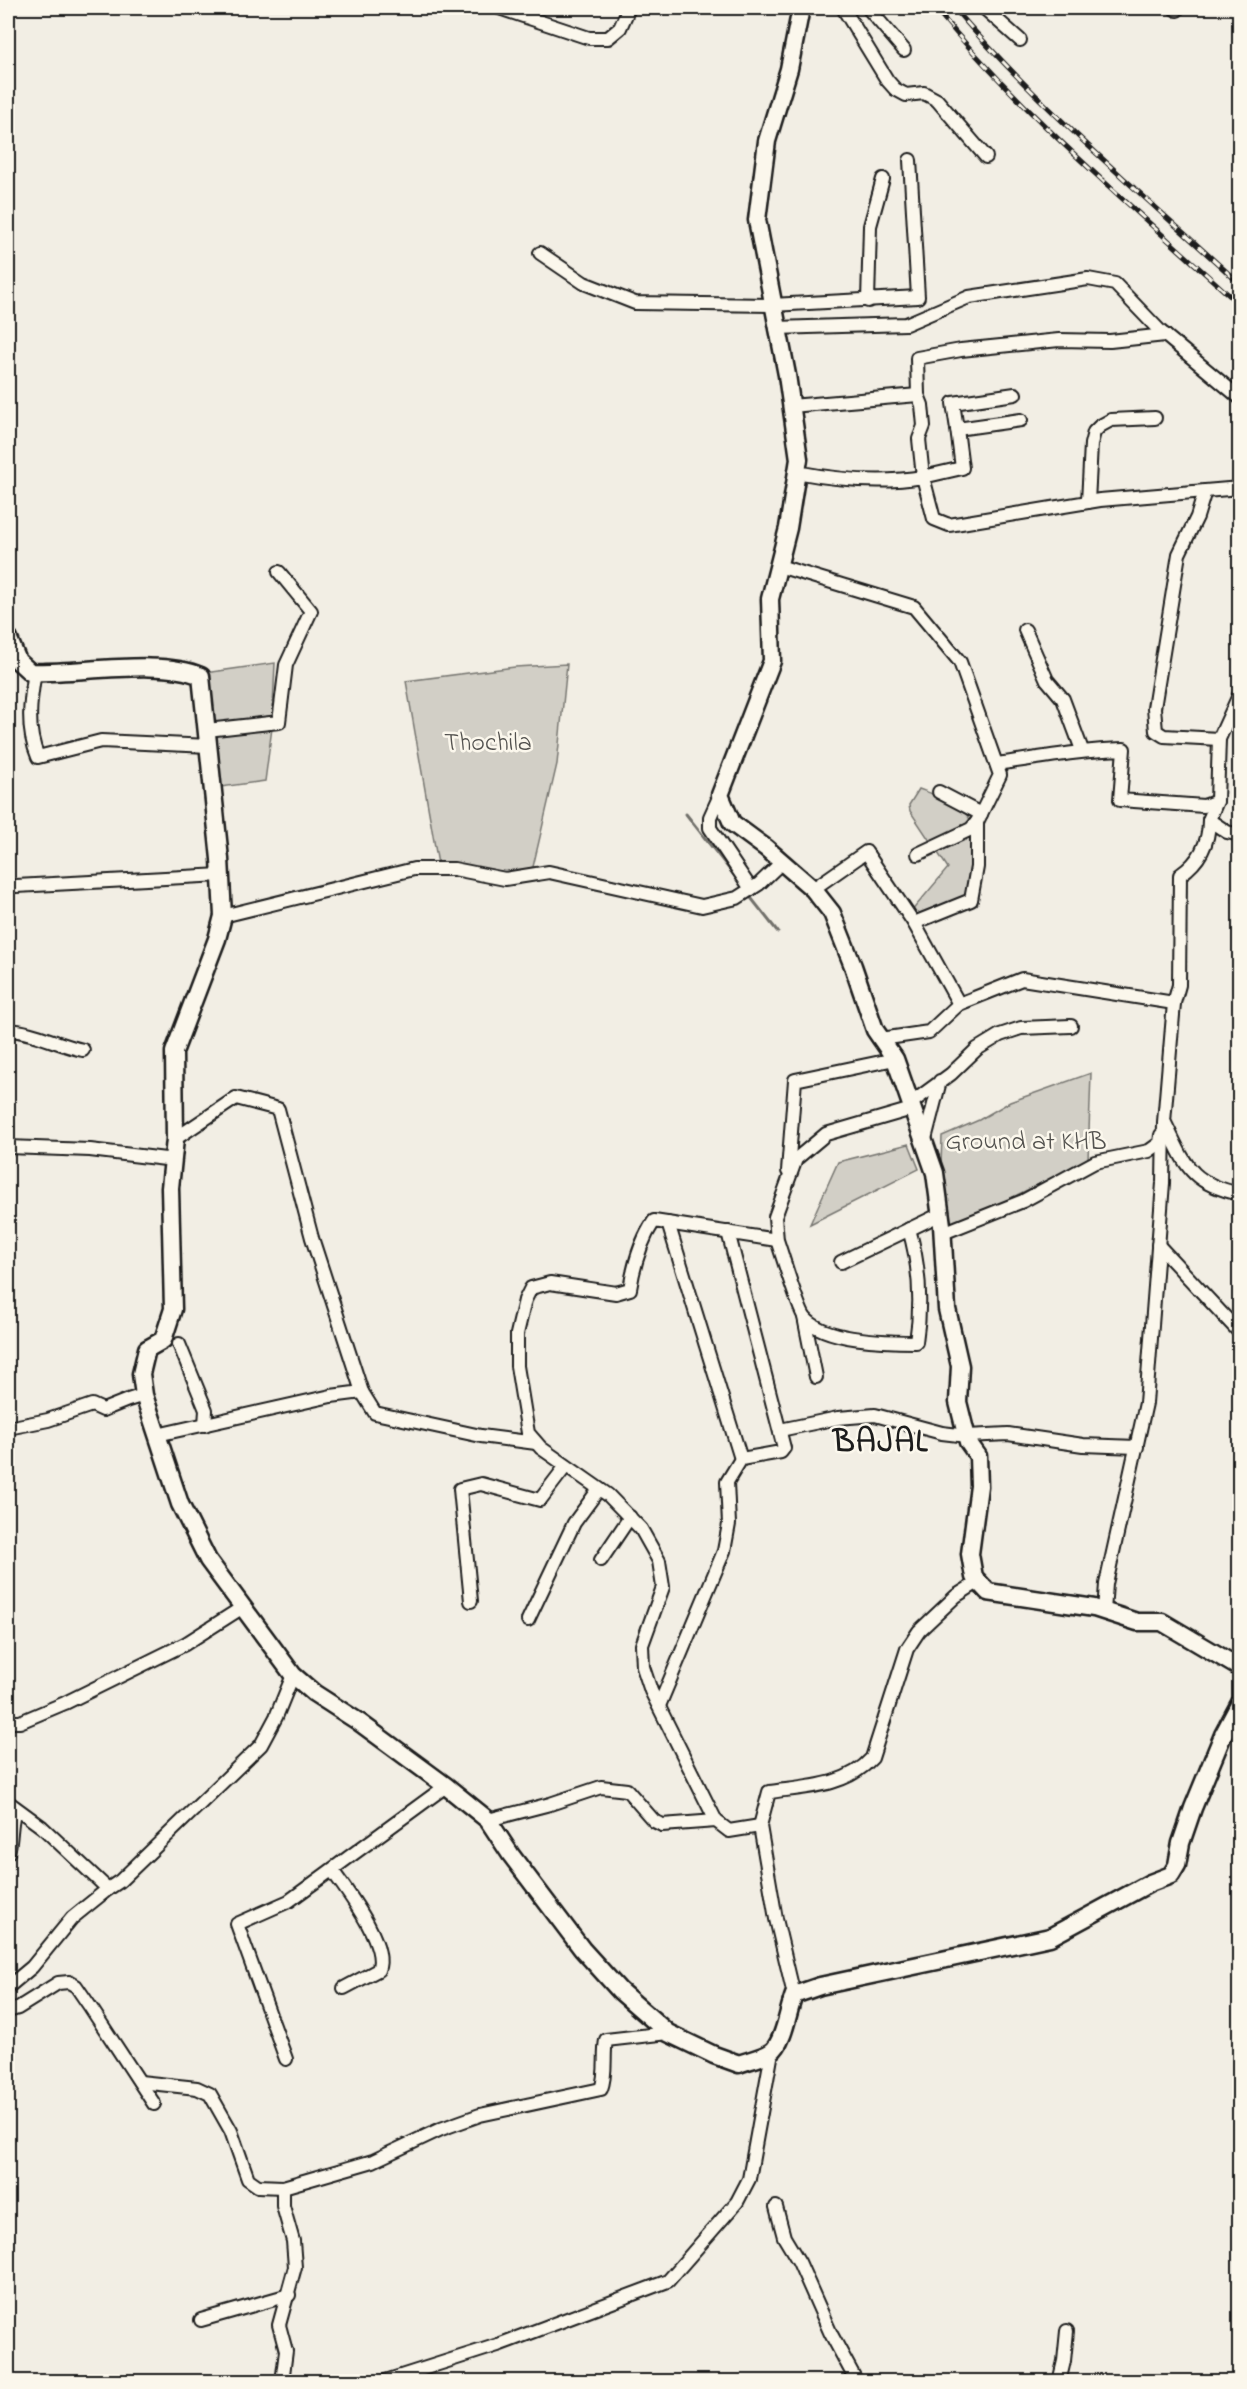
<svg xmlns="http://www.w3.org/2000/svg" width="1247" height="2389" viewBox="0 0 1247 2389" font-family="'Indie Flower',sans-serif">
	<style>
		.green { fill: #d2cfc6; stroke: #777671; stroke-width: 1.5 }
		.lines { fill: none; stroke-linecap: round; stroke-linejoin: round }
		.stream { stroke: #716f6b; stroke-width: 3 }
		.street-casing { stroke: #1c1c1c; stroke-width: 16 }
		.secondary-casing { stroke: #1c1c1c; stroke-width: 21 }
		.street { stroke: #fbf7ec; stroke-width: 12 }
		.secondary { stroke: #fbf7ec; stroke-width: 16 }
		.rail-casing { stroke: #1c1c1c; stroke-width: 5 }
		.rail { stroke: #fbf7ec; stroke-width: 3; stroke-dasharray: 9; stroke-linecap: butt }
		.labels { text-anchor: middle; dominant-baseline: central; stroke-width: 5; stroke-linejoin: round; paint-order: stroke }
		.park-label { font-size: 26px; fill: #53524f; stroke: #fbf7ec }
		.district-label { font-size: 32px; font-weight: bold; letter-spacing: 1.5px; fill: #1c1c1c; stroke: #fbf7ec }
	</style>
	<rect width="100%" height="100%" fill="#f2eee4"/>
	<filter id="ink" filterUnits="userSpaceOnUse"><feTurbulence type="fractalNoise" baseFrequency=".0167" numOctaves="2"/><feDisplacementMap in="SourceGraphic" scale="12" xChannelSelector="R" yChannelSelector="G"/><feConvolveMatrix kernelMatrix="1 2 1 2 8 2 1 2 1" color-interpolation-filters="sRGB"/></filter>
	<g filter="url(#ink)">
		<!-- green -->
		<g class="green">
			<polygon points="275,663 272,728 265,781 221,787 205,673"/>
			<polygon points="567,664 557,764 533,867 513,873 438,864 406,681 515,667"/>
			<path d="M919,789C938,796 965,804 972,824L971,893L915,921L910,913L948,868L910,811L909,805Z"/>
			<polygon points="1091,1073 1088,1160 952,1227 941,1164 942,1136 979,1120 1010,1102"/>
			<polygon points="909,1144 919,1169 810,1224 838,1162"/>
		</g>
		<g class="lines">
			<!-- stream -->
			<g class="stream">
				<polyline points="686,814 741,884"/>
				<polyline points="748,894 778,932"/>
			</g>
			<defs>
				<g id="street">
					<polyline points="499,8 589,38 608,38 620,28 629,8"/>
					<polyline points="843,8 887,80 895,89 906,95 924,93 937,100 986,157"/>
					<polyline points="868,8 904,50"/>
					<polyline points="984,8 1020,40"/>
					<polyline points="1174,8 1177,10"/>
					<polyline points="540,253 584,283 635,303 772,305 918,297 910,160"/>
					<polyline points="868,301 870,226 883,179"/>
					<polyline points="776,328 906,324 969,297 1088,279 1115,284 1160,331 1240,398"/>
					<polyline points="918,395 922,405 924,426 919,439 923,477 962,468 957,429 1021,420"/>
					<polyline points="791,406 918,395 917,358 961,350 1059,340 1110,341 1165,335"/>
					<polyline points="957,429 953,403 1015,394"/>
					<path d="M796,472C838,480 882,484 923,477L934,519L949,525L1100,500L1240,488"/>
					<polyline points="1205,491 1197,517 1179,554 1154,708 1156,731 1164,736 1219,739"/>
					<polyline points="1088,502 1091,444 1094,432 1100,426 1111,420 1155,418"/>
					<polyline points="779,566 914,607 960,662 1000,775 977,822 977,867 971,900 914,923"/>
					<polyline points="1025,630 1047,680 1063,699 1082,750"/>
					<path d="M35,672C30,701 26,729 38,757L101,741L209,746"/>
					<polyline points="207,730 279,722 286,665 311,611 279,572"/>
					<path d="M997,764C1039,758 1081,750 1124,749L1120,800L1204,806L1217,801L1209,820"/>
					<polyline points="939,792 981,814"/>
					<polyline points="720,795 710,817 710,828 751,889"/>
					<polyline points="1217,801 1219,739 1240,693"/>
					<polyline points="918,854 971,829 977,822"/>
					<polyline points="16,886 221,875"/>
					<polyline points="813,889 866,852 914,923 959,1004 1022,979 1174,1003"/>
					<polyline points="223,916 414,869 454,869 505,879 549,872 702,906 737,898 759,884 782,862"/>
					<path d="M8,1030C33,1031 58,1045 83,1050"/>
					<polyline points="881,1039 929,1032 959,1004"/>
					<polyline points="910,1104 951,1074 977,1049 1000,1035 1021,1028 1071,1026"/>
					<path d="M1165,1123C1186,1165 1189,1183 1240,1194"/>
					<polyline points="175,1139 236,1098 278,1109 312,1238 362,1392"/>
					<polyline points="924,1143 940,1081"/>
					<polyline points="8,1147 90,1150 174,1160"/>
					<polyline points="788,1171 795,1080 895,1059"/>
					<polyline points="668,1223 741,1459"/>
					<polyline points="943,1233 1023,1201 1095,1162 1149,1151 1160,1143 1161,1135"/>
					<path d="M777,1240C782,1254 798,1309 805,1318C825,1341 887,1342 916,1342C922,1304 920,1267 909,1229"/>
					<polyline points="1158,1245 1240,1333"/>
					<polyline points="841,1262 941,1214"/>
					<polyline points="804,1317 816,1377"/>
					<polyline points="179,1344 206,1410 205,1425"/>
					<polyline points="8,1428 48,1420 92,1405 103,1410 128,1400 144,1395"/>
					<polyline points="780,1430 838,1418 875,1415 942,1433 967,1436 1008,1434 1083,1445 1137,1447"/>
					<polyline points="157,1435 331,1396 362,1392 375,1413 481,1436 536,1443"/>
					<polyline points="601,1560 630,1517"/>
					<polyline points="471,1601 460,1489 481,1484 540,1500 566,1466"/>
					<path d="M1104,1611L1106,1584L1146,1403L1163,1183L1164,1122L1174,1003L1179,985L1180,875C1199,862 1209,843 1209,820L1227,832L1240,835"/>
					<polyline points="528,1620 574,1523 599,1489"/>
					<polyline points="659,1706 724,1551 729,1524 727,1482 741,1459 781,1452 784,1448 728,1232"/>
					<polyline points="8,1722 20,1722 65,1703 185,1644 243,1607"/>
					<polyline points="8,1802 42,1827 108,1889 72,1918 32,1967 8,1987"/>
					<polyline points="488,1820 550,1804 601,1787 627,1790 654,1821 662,1825 716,1821"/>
					<path d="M760,1826L769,1792C805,1787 846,1787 872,1758L907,1649L919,1631L956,1596L978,1582"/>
					<path d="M8,1853C12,1838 10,1824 15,1809"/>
					<path d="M332,1870C346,1890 389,1945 378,1970L344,1988"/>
					<polyline points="108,1889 120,1881 261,1745 276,1717 293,1675"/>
					<path d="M794,1995L776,1919L760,1826L729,1831L716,1821L651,1691L643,1667L642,1645L663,1587L659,1561L641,1529L608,1495L541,1448L528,1433L517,1366V1334L525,1300L531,1288L550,1283L616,1293L630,1289C634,1264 640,1242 654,1221L777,1240L775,1217L796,1159L826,1134L912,1109"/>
					<polyline points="8,2011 18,2008 58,1983 69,1982 76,1986 89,2005 154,2104"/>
					<polyline points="286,2059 237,1924 289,1901 446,1786"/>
					<polyline points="140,2082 197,2088 210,2094 231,2131 248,2179 258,2186 283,2187"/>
					<polyline points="776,2207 784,2237 799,2262 831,2334 857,2382"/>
					<polyline points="201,2320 289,2295"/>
					<path d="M282,2382L286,2351L279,2325L295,2267L293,2241L283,2206V2187L373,2161L441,2129L480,2115L601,2089C607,2074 603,2056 606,2040L668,2033"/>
					<polyline points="382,2382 498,2345 668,2281 737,2202 749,2179 772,2052"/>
					<polyline points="1059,2382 1064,2361 1067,2331"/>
				</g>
				<g id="secondary">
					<polyline points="801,8 789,69 767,141 757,220 787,375 799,459 788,528 770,599 772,661 720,795 732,823 766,848 813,889 832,913 853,966 875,1030 895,1059 935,1173 942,1225 947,1309 960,1366 958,1402 968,1442 978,1456 979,1486 970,1554 974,1577 988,1592 1094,1608 1137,1622 1162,1622 1240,1668"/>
					<path d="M8,637L18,661L30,672C77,674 160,658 201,676L220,859L223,916L217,939L174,1052L175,1139L170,1188L173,1309L163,1340L147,1349L141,1374L144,1395L180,1504L208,1560L293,1675L314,1693L359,1722L446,1786L488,1820L511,1855L582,1949L620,1991L668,2033L714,2055L739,2064C749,2060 762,2058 771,2052C784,2043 788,2010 794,1995L820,1986L1050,1937L1150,1883L1171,1875L1177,1865L1181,1843L1193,1808L1223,1735L1240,1703"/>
				</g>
			</defs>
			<!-- street casing -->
			<use href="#street" class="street-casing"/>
			<!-- secondary casing -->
			<use href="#secondary" class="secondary-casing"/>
			<!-- street -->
			<use href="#street" class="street"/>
			<!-- secondary -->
			<use href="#secondary" class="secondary"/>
			<defs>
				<g id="rail">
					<path d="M935,8C1025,117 1135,209 1240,305"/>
					<path d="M954,8C1040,108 1142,194 1240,284"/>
				</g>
			</defs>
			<!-- rail casing -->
			<use href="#rail" class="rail-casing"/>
			<!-- rail -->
			<use href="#rail" class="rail"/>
		</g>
	</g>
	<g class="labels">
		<!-- park labels -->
		<g class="park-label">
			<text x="488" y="744">Thochila</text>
			<text x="1026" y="1143">Ground at KHB</text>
		</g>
		<!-- district labels -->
		<g class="district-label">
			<text x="881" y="1443">BAJAL</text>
		</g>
	</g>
	<!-- margin -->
	<rect width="1247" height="2389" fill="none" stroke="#fbf7ec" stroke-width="30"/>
	<rect x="15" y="15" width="1217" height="2359" fill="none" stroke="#1c1c1c" stroke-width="2" filter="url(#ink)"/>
</svg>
